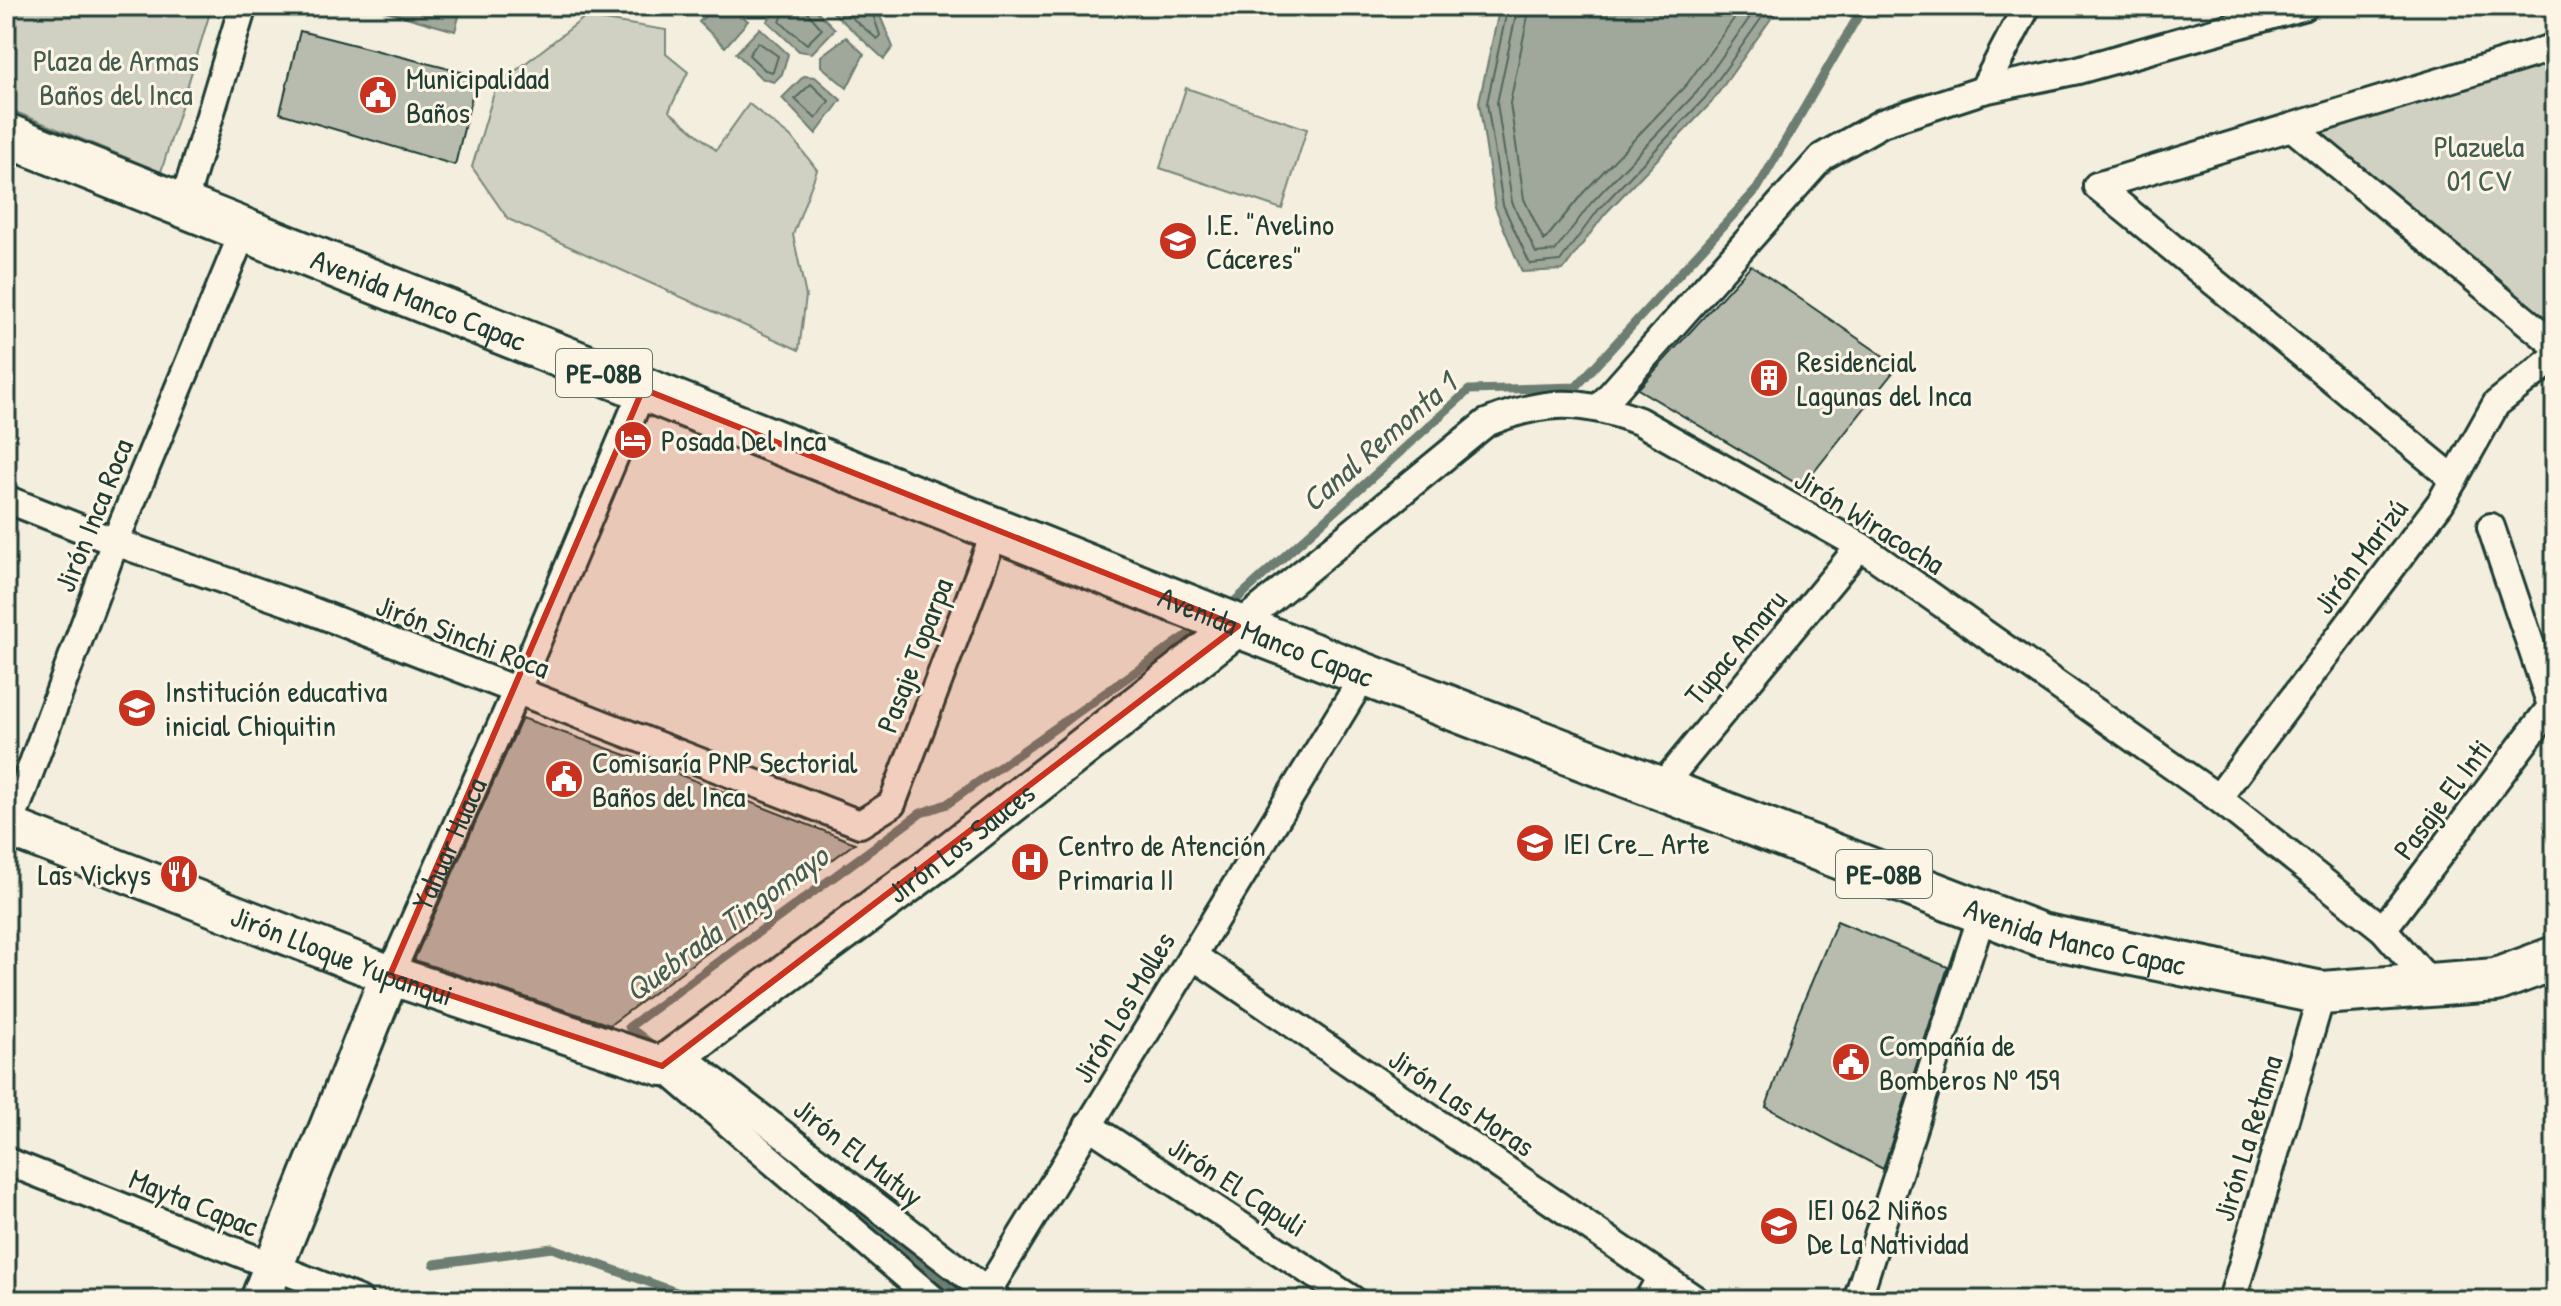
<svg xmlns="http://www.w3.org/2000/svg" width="2561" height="1306" viewBox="0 0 2561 1306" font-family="'Patrick Hand',sans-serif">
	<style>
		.green { fill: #d0d1c2; stroke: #78877b; stroke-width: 2 }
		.water { fill: #a0a89b; stroke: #6c7d72; stroke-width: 2 }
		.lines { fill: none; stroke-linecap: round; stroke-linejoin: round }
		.shore { stroke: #53685d; stroke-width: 2 }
		.stream { stroke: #6c7d72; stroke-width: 9 }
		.building { fill: #b8bcae; stroke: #1f3d34; stroke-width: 2 }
		.street-casing { stroke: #1f3d34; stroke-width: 32 }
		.secondary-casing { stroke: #1f3d34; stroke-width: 44 }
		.primary-casing { stroke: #1f3d34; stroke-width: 48 }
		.street { stroke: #fcf5e5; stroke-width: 26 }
		.secondary { stroke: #fcf5e5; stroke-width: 38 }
		.primary { stroke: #fcf5e5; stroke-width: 42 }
		.marked { fill: #c8321e; fill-opacity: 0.2; stroke: #c8321e; stroke-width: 6; stroke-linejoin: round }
		.labels { text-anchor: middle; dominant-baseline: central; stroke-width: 6; stroke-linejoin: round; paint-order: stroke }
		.shield { fill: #fcf5e5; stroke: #617469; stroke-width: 2 }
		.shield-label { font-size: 28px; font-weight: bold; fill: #1f3d34 }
		.park-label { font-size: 30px; fill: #425b50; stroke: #fcf5e5 }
		.poi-label { font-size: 30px; fill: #1f3d34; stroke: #fcf5e5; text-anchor: start }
		.street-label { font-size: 30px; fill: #1f3d34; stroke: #fcf5e5 }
		.water-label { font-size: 32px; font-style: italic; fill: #465d53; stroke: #fcf5e5 }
	</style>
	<rect width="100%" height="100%" fill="#f3eede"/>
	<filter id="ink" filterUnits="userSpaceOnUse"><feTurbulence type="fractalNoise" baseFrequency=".0125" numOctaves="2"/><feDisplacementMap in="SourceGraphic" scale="16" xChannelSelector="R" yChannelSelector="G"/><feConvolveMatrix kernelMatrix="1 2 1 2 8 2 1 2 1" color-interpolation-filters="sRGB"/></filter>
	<g filter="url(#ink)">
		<!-- green -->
		<g class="green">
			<polygon points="6,6 212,6 161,172 6,108"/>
			<polygon points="585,17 666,30 666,54 688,72 669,111 716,150 749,104 793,139 817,170 793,235 806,296 799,350 508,219 472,167 496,86"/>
			<polygon points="2553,63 2555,69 2555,327 2318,130"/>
			<polygon points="1186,88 1307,129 1282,209 1160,168"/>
		</g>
		<!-- water -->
		<g class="water">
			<polygon points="368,6 462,6 455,31"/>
			<polygon points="715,6 729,6 748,21 725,47 699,22"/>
			<polygon points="780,6 812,6 835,29 812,53 799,51 767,21"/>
			<polygon points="826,6 876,6 893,47 884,59"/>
			<polygon points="1500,6 1780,6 1711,103 1605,214 1563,270 1522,272 1495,207 1479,102"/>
			<polygon points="760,28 788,54 782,74 774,82 761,78 736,53"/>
			<polygon points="846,37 864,54 847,88 821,66 821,56"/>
			<polygon points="804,76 815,77 841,100 816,134 782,98"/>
		</g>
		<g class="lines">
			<!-- shore -->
			<g class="shore">
				<polyline points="786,6 780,22 807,44 822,29 808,13 807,6"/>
				<polyline points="838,6 877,39 880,35 870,6"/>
				<polyline points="1508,6 1487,103 1503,205 1530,264 1560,261 1599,209 1705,98 1770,6"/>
				<polyline points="1518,6 1497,103 1512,202 1536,253 1555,251 1591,203 1697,92 1758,6"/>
				<polyline points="1530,6 1510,103 1524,199 1544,241 1583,193 1687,84 1743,6"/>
				<polygon points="758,42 778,56 773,72 765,70 749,55"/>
				<polygon points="811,84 829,101 816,119 795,99"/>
			</g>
			<!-- stream -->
			<g class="stream">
				<polyline points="1227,608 1469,390 1576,387 1757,189 1864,6"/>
				<polyline points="655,1047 629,1027 921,813 947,804 1202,625"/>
				<polyline points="761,1133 966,1300"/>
				<polyline points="434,1264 552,1248 699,1300"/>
			</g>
		</g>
		<!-- building -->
		<g class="building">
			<polygon points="300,31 477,76 455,165 280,113"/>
			<polygon points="1751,265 1898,366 1802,487 1638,389"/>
			<polygon points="522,718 657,766 855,843 610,1025 414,960"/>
			<polygon points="1837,921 1948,967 1883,1169 1766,1107 1797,1017"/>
		</g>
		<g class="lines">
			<defs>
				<g id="street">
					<polyline points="1983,90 2027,6"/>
					<polyline points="2294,129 2555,345"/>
					<polyline points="2097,186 2555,47"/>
					<polyline points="2097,186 2454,479"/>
					<polyline points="183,205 243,6"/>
					<polyline points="1600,407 1822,157 1882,123 1983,90 2078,70 2305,6"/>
					<polyline points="6,499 115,542 307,609 860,824 892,804 996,529"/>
					<polyline points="2491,527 2555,717"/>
					<path d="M1238,626L1486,423C1545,399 1580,399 1639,421L1860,546L2218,798L2383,929L2432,985"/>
					<polyline points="1660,788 1860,546"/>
					<polyline points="2218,798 2441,502 2496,404 2555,357"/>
					<polyline points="6,836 115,542 244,230"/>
					<polyline points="2383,929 2551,707"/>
					<polyline points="1192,955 1696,1300"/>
					<path id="s1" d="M390,975L516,692L643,389"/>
					<polyline points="680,1055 998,1300"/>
					<polyline points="662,1066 934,1300"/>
					<polyline points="1088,1125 1353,1300"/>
					<polyline points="6,1161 359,1300"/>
					<polyline points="987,1292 1365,674"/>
					<polyline points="1648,1300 1661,1277"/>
					<polyline points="1857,1300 1983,912"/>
					<polyline points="2232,1300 2322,993"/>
				</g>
				<g id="secondary">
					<path id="s2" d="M6,826L390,975L662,1066L942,858L1238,626"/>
					<polyline points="260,1300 390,975"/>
				</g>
				<g id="primary">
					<path id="s3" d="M6,135L1238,626L2041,935L2322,993L2496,980L2555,958"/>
				</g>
			</defs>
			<!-- street casing -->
			<use href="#street" class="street-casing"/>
			<!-- secondary casing -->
			<use href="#secondary" class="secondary-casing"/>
			<!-- primary casing -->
			<use href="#primary" class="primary-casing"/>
			<!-- street -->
			<use href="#street" class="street"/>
			<!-- secondary -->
			<use href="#secondary" class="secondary"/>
			<!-- primary -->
			<use href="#primary" class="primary"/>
		</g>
	</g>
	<!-- marked area -->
	<path class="marked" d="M643,389L1238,626L662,1066L390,975Z"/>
	<!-- icons -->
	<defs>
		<symbol id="civic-disc" viewBox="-11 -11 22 22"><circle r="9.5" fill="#c8321e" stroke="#fcf5e5"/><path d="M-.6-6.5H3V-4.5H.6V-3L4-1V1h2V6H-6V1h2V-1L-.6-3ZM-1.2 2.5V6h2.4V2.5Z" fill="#fff"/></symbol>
		<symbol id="school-disc" viewBox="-11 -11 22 22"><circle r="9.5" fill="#c8321e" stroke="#fcf5e5"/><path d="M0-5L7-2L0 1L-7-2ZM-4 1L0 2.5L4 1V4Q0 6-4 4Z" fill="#fff"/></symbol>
		<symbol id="building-disc" viewBox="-11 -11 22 22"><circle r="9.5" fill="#c8321e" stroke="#fcf5e5"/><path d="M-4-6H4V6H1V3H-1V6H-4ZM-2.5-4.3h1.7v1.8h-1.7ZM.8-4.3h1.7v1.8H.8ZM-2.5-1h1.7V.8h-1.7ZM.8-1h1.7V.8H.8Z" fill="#fff"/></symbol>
		<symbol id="hotel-disc" viewBox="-11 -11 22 22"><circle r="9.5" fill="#c8321e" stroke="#fcf5e5"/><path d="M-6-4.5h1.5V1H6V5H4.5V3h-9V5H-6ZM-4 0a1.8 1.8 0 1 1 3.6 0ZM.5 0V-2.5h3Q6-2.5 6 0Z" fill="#fff"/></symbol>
		<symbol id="hospital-disc" viewBox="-11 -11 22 22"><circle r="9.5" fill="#c8321e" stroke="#fcf5e5"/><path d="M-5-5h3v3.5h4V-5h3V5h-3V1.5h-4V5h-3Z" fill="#fff"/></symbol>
		<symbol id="restaurant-disc" viewBox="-11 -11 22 22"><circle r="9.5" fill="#c8321e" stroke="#fcf5e5"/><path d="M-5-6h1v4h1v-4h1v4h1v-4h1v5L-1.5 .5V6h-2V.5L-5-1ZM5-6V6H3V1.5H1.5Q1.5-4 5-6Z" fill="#fff"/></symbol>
	</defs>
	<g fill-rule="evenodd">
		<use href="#civic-disc" x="356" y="73" width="44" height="44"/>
		<use href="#school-disc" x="1156" y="219" width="44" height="44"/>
		<use href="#building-disc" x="1747" y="356" width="44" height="44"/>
		<use href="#hotel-disc" x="611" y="418" width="44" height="44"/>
		<use href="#school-disc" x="115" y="686" width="44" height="44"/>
		<use href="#civic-disc" x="542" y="757" width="44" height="44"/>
		<use href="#school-disc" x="1513" y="821" width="44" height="44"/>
		<use href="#hospital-disc" x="1008" y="840" width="44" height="44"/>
		<use href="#restaurant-disc" x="157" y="852" width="44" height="44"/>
		<use href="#civic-disc" x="1829" y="1040" width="44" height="44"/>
		<use href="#school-disc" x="1757" y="1204" width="44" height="44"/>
	</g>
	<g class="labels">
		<!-- shield labels -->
		<g class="shield">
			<rect x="556" y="349" width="96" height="48" rx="6"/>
			<rect x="1836" y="850" width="96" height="48" rx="6"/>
		</g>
		<g class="shield-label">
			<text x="604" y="373">PE-08B</text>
			<text x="1884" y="874">PE-08B</text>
		</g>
		<!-- park labels -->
		<g class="park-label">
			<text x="116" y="60">Plaza de Armas<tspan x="116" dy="34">Baños del Inca</tspan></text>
			<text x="2479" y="146">Plazuela<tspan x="2479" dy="34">01 CV</tspan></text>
		</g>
		<!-- poi labels -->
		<g class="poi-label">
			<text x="406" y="78">Municipalidad<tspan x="406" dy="34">Baños</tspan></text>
			<text x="1206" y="224">I.E. "Avelino<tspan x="1206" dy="34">Cáceres"</tspan></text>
			<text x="1797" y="361">Residencial<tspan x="1797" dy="34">Lagunas del Inca</tspan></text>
			<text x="661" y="440">Posada Del Inca</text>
			<text x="165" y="691">Institución educativa<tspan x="165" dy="34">inicial Chiquitin</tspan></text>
			<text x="592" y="762">Comisaría PNP Sectorial<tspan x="592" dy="34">Baños del Inca</tspan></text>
			<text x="1563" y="843">IEI Cre_ Arte</text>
			<text x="1058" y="845">Centro de Atención<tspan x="1058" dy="34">Primaria II</tspan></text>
			<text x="151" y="874" text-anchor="end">Las Vickys</text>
			<text x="1879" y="1045">Compañía de<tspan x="1879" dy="34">Bomberos Nº 159</tspan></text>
			<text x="1807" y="1209">IEI 062 Niños<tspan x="1807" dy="34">De La Natividad</tspan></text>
		</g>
		<!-- street labels -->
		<g class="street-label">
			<text stroke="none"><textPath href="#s3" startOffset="444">Avenida Manco Capac</textPath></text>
			<text transform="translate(93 515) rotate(-68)">Jirón Inca Roca</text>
			<text transform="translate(1870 521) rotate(32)">Jirón Wiracocha</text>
			<text transform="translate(2360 556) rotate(-53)">Jirón Marizú</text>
			<text transform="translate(463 636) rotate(21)">Jirón Sinchi Roca</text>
			<text stroke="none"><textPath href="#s3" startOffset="1356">Avenida Manco Capac</textPath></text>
			<text transform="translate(1735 647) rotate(-50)">Tupac Amaru</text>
			<text transform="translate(914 655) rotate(-69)">Pasaje Toparpa</text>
			<text transform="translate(2442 799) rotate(-53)">Pasaje El Inti</text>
			<text stroke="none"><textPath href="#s2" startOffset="1072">Jirón Los Sauces</textPath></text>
			<text stroke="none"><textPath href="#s1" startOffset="144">Yahuar Huaca</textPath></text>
			<text stroke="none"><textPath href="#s3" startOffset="2220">Avenida Manco Capac</textPath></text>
			<text stroke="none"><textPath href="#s2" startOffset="360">Jirón Lloque Yupanqui</textPath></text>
			<text transform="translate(1123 1007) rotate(-59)">Jirón Los Molles</text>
			<text transform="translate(1462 1102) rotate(34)">Jirón Las Moras</text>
			<text transform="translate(2247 1138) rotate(-73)">Jirón La Retama</text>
			<text transform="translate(859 1152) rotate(38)">Jirón El Mutuy</text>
			<text transform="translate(1238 1186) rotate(33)">Jirón El Capuli</text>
			<text transform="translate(194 1202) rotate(22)">Mayta Capac</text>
		</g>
		<!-- water labels -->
		<g class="water-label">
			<text transform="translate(1378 442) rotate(-41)">Canal Remonta 1</text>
			<text transform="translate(726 923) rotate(-36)">Quebrada Tingomayo</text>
		</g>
	</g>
	<!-- margin -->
	<rect width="2561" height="1306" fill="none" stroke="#fcf5e5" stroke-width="32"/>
	<rect x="16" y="16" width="2529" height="1274" fill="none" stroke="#1f3d34" stroke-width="3" filter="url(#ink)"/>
</svg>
